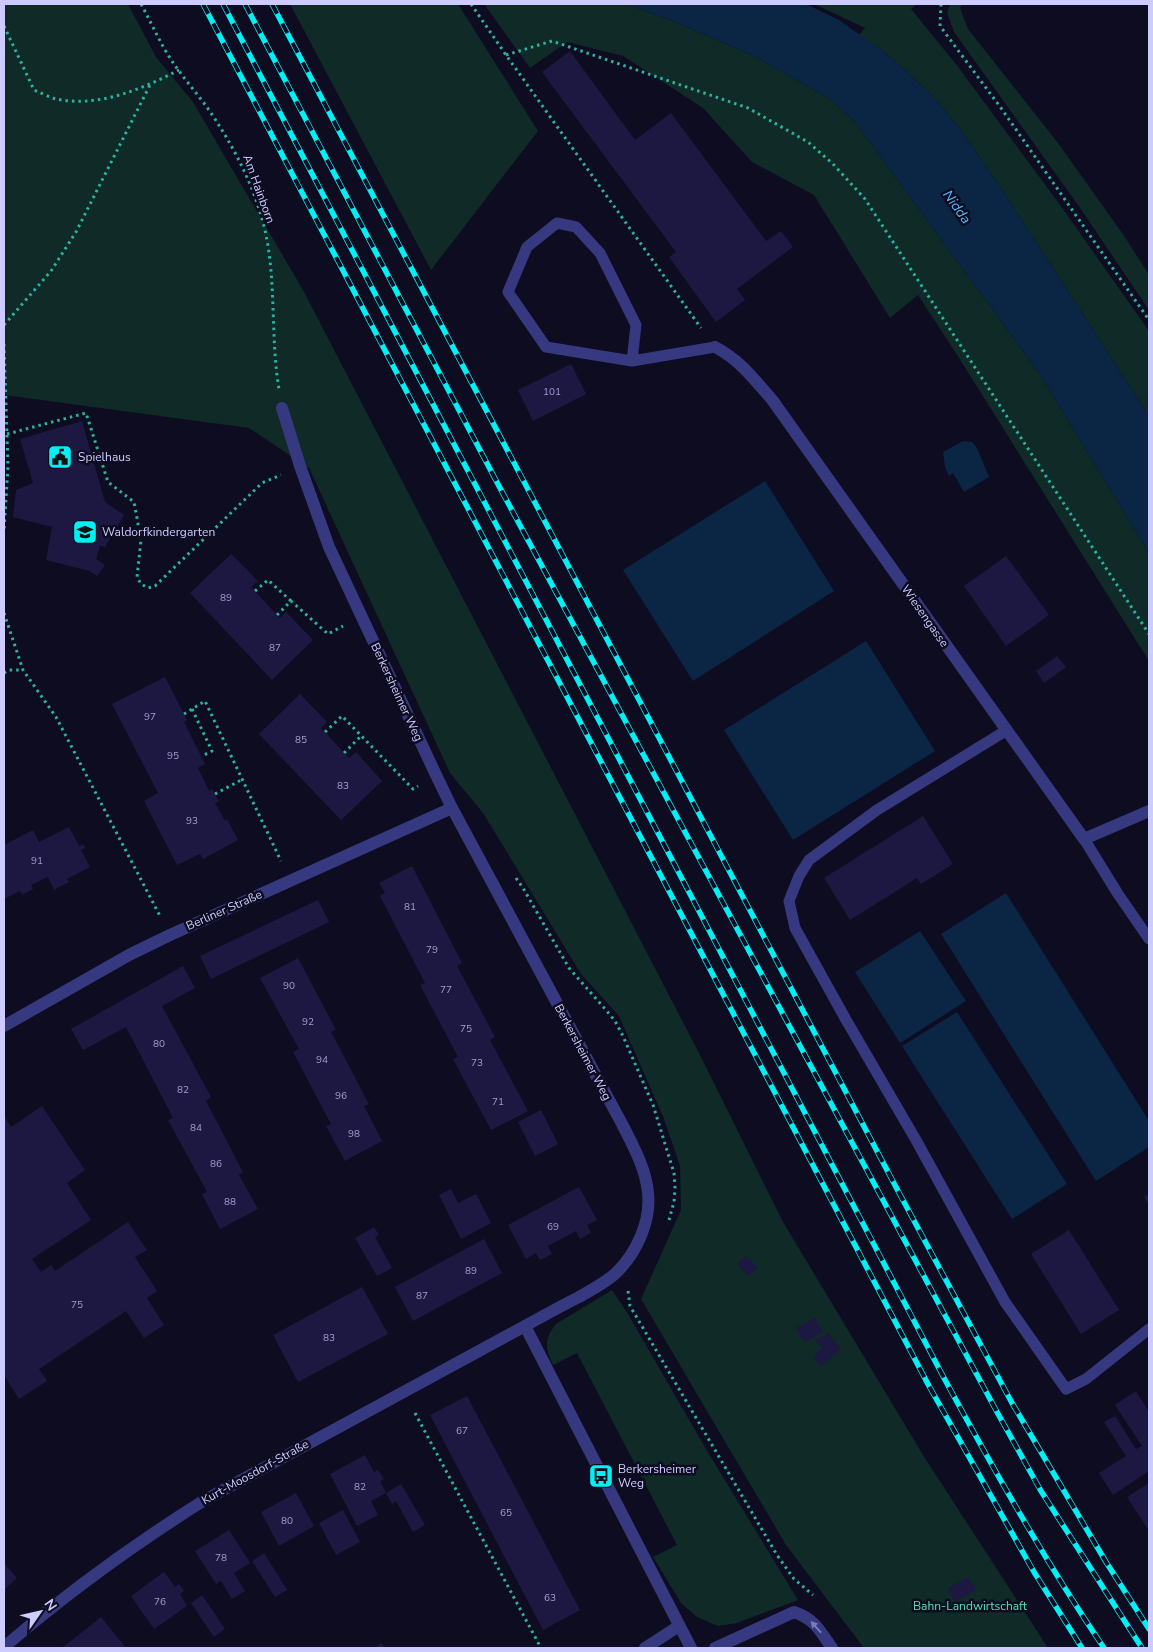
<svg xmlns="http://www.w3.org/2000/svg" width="1153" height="1652" viewBox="0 0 1153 1652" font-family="'Nunito Sans',sans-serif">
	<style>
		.green { fill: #0f2a27 }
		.water { fill: #0b2545 }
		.building { fill: #1d1841 }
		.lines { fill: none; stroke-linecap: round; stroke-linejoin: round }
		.path { stroke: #2bb3a1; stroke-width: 3; stroke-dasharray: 2.5 4; stroke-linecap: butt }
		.lane { stroke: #363980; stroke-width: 11 }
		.street { stroke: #363980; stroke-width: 12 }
		.rail-casing { stroke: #00f0f6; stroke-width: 5.5 }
		.rail { stroke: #0e0c20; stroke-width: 4; stroke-dasharray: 11; stroke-linecap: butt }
		.oneway { fill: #7a7bb9 }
		.labels { text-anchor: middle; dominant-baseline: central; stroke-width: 5; stroke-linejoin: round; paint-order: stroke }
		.number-label { font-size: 10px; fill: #a19ed0 }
		.street-label { font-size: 12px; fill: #cdcbff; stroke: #0e0c20 }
		.poi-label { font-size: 12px; fill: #cdcbff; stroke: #0e0c20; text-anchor: start }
		.park-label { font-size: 12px; fill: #55e1b4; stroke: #0e0c20 }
		.water-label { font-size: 14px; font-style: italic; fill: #59beff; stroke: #0e0c20 }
	</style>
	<rect width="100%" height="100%" fill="#0e0c20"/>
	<!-- green -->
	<g class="green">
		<polygon points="4,4 128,4 156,57 193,102 303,290 699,1053 783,1222 923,1455 1048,1648 864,1648 786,1545 641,1299 681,1210 680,1166 664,1119 619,1016 581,974 483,813 450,773 309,468 249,428 4,395"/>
		<polygon points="290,4 458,4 538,131 431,270"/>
		<polygon points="484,4 627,4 678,23 756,57 830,99 855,122 1039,373 1149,553 1149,661 959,358 918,295 890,318 814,195 752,162 703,108 623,56 567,42 530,68"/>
		<polygon points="814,4 917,4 911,9 956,64 1063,209 1149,331 1149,416 1003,191 961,130 929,92 887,54 859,35 865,28"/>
		<polygon points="950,4 962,4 960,8 968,29 1058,143 1125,237 1149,275 1149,310 1078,205 954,32 947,13"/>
		<path d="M612,1290L628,1314L706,1449L798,1600L737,1623L718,1626L697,1617L681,1603L653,1557L677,1545L577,1353L553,1365C545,1349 544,1338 556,1324Z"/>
	</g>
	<!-- water -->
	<g class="water">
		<polygon points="627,4 806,4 839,20 887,54 929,92 961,130 1003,191 1149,416 1149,553 1039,373 855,122 830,99 756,57 678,23"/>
		<polygon points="963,441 972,442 977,448 989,477 964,492 953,473 949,476 945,467 943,452"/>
		<polygon points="765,481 834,591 693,681 623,570"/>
		<polygon points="866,641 935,751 793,840 724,730"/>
		<polygon points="1006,893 1149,1121 1149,1147 1096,1181 941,934"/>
		<polygon points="920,931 966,1001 900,1043 855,972"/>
		<polygon points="957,1012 1067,1184 1012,1219 902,1046"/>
	</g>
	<!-- building -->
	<g class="building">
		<polygon points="570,51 635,140 671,113 766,241 781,231 793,247 737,289 745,300 716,322 669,257 676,252 542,72"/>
		<polygon points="571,364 586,394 533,421 518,390"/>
		<polygon points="82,421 105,502 124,515 105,547 100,546 96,559 105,565 97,576 89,571 46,560 52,527 13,517 16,490 33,483 20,439"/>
		<polygon points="231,554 258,581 251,587 280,618 286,612 313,640 272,680 190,593"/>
		<polygon points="1006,556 1049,615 1006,646 964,586"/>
		<polygon points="1057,656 1066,667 1044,683 1036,671"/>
		<polygon points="165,677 187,720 184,722 205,764 198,768 209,791 212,789 219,801 215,803 225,821 227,819 238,840 203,859 200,854 177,865 144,801 158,793 112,704"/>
		<polygon points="300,694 327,722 321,728 349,758 356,752 382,781 341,820 259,734"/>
		<polygon points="923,816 953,864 921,884 917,878 850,920 824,878"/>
		<polygon points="69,827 79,846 83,844 85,848 81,850 90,867 67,879 69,882 54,890 48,877 31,885 33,889 22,895 20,891 4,899 4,845 33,830 39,842"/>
		<polygon points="412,866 462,963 457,966 495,1037 490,1040 528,1111 491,1130 453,1059 458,1057 420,985 425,983 380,896 385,893 379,883"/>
		<polygon points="318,900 329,922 211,979 200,956"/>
		<polygon points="298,958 336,1030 331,1032 369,1104 364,1106 382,1141 345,1161 326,1126 331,1124 293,1052 299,1049 260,978"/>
		<polygon points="183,966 195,988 162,1006 211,1097 206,1101 243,1172 239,1175 258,1209 220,1229 202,1194 207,1192 168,1120 173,1118 126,1027 83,1050 71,1029"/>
		<polygon points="42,1106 85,1170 67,1183 91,1220 32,1259 41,1272 51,1265 55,1271 128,1222 147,1250 135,1257 157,1291 147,1298 164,1325 144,1338 126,1311 39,1369 47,1381 19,1399 4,1375 4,1116 11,1127"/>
		<polygon points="541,1110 558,1144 535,1156 518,1122"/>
		<polygon points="579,1187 597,1220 587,1225 591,1233 580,1239 576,1231 548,1246 552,1254 540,1260 536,1253 526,1259 508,1225"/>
		<polygon points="451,1189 458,1203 476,1194 491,1223 461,1239 439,1195"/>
		<polygon points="1149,1194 1149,1205 1144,1197"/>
		<polygon points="374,1227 379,1235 375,1237 392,1268 377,1276 355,1238"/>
		<polygon points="1069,1230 1119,1310 1081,1334 1031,1254"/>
		<polygon points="484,1239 502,1273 413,1321 395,1287"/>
		<polygon points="746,1256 758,1268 748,1276 737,1264"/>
		<polygon points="362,1287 388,1334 298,1382 273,1335"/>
		<polygon points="815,1318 823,1332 804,1342 796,1328"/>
		<polygon points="828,1334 841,1349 821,1367 813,1357 822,1349 815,1340"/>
		<polygon points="1136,1391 1149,1412 1149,1471 1113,1495 1099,1473 1126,1456 1104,1422 1115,1416 1136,1449 1142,1446 1115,1405"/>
		<polygon points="467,1396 580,1610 543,1630 430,1415"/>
		<polygon points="365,1455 374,1472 378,1470 384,1479 380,1481 386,1493 401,1484 425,1525 413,1532 396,1501 392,1504 386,1493 371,1501 378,1515 357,1526 330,1474"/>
		<polygon points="1149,1483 1149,1531 1127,1497"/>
		<polygon points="296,1493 314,1526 279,1546 261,1512"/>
		<polygon points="343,1510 360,1542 336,1555 319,1523"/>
		<polygon points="229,1530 250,1563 234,1573 245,1591 232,1599 221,1581 216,1584 195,1551"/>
		<polygon points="264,1553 287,1590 275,1597 252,1561"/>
		<polygon points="4,1563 17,1578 4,1590"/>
		<polygon points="164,1572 175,1587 179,1584 184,1591 180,1594 187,1606 154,1629 131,1596"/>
		<polygon points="968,1577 976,1590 955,1602 948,1588"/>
		<polygon points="202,1595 225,1629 214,1637 191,1603"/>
		<polygon points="101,1617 126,1648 62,1648"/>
		<polygon points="381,1643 385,1648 375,1648"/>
	</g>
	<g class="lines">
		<!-- path -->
		<g class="path">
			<path d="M141,4C151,22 159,41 170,58C182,77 198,94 211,113C235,149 253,184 264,226C277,279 270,336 279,389"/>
			<polyline points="471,4 506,55 701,328"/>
			<polyline points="941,4 940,26 1001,108 1149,320"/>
			<path d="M4,26L34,90C41,93 49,97 56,99C98,108 142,89 179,70"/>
			<polyline points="506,55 552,41 748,108 808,142 833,164 865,199 1149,634"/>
			<polyline points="4,325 51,271 76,232 150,85"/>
			<polyline points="4,344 8,466 4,531"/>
			<polyline points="7,434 86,413 108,482 134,502 141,540 137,577 141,584 148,588 155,586 262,483 281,475"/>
			<polyline points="255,591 268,580 291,601"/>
			<polyline points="4,613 23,670 56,717 160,916"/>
			<polyline points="277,615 291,601 328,634 343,626"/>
			<polyline points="4,673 9,670 23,670"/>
			<polyline points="192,709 212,751 202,756"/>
			<polyline points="184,714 205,701 281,861"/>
			<polyline points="325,732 342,716 413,789 418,786"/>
			<polyline points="344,753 361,736"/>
			<polyline points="215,794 243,779"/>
			<polyline points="516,878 523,888 569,968 606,1010 615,1021 623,1036 653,1105 674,1173 675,1188 674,1202 669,1220"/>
			<polyline points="628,1291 630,1306 777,1555 794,1579 813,1595"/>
			<polyline points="415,1413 541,1648"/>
		</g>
		<!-- lane -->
		<g class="lane">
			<polyline points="632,361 636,325 600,253 576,227 557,223 527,247 508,292 546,347 632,361 715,347"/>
			<polyline points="1007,730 877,810 809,860 799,876 789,901 795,928 845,1018 916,1140 1005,1302 1066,1389 1086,1379 1149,1329"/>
			<polyline points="1084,839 1118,894 1149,939"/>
		</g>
		<!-- street -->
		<g class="street">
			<path d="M715,347C740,360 754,379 773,401L1084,839L1149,811"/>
			<path d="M282,408L300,466L329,547L437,777L452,808L621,1122C632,1144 646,1168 648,1193C651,1221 637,1252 617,1272C607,1282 591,1290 579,1297C561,1306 543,1316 525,1326L691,1648"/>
			<polyline points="4,1026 129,955 170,935 452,808"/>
			<path d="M4,1647C67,1593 133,1545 203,1501L525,1326"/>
			<polyline points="645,1648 679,1626"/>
			<path d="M715,1648L794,1612C815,1619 820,1631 832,1648"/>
		</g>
		<defs>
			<g id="rail">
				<polyline points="203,4 929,1386 1034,1572 1082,1648"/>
				<path d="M223,4L944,1378C994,1470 1045,1561 1104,1648"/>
				<polyline points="245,4 500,488 997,1412 1041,1491 1142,1648"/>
				<polyline points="272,4 897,1189 1012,1403 1106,1562 1149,1629"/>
			</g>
		</defs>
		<!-- rail casing -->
		<use href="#rail" class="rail-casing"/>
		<!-- rail -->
		<use href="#rail" class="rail"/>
	</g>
	<!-- one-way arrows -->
	<defs><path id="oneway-solid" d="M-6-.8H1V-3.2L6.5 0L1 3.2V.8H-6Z" transform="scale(1.25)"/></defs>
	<use class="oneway" href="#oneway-solid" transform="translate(816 1627) rotate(-132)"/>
	<!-- icons -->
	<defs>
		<symbol id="civic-square" viewBox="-11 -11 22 22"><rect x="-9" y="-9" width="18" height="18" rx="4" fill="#00f0f6" stroke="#0e0c20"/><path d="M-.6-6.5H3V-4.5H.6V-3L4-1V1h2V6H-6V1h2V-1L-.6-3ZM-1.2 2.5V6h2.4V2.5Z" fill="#111"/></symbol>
		<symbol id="school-square" viewBox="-11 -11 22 22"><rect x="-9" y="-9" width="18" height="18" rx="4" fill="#00f0f6" stroke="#0e0c20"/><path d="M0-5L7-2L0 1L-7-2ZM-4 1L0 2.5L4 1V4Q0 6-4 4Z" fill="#111"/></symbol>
		<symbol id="bus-square" viewBox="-11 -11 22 22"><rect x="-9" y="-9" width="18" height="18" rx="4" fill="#00f0f6" stroke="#0e0c20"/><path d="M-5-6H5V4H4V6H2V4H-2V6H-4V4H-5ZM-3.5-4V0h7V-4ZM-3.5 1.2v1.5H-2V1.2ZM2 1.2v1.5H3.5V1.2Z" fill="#111"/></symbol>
	</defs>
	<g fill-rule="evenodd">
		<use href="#civic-square" x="46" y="443" width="28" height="28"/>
		<use href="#school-square" x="71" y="518" width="28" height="28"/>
		<use href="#bus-square" x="587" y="1462" width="28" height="28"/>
	</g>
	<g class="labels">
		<!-- number labels -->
		<g class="number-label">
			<text x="552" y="392">101</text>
			<text x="226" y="598">89</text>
			<text x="275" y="648">87</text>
			<text x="150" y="717">97</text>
			<text x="301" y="740">85</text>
			<text x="173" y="756">95</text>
			<text x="343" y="786">83</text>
			<text x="192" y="821">93</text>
			<text x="37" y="861">91</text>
			<text x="410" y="907">81</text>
			<text x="432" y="950">79</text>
			<text x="289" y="986">90</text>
			<text x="446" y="990">77</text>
			<text x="308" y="1022">92</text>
			<text x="466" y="1029">75</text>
			<text x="159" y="1044">80</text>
			<text x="322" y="1060">94</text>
			<text x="477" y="1063">73</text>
			<text x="183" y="1090">82</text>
			<text x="341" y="1096">96</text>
			<text x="498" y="1102">71</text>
			<text x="196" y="1128">84</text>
			<text x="354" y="1134">98</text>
			<text x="216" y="1164">86</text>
			<text x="230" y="1202">88</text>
			<text x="553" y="1227">69</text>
			<text x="471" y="1271">89</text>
			<text x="422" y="1296">87</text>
			<text x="77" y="1305">75</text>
			<text x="329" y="1338">83</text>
			<text x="462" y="1431">67</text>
			<text x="360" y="1487">82</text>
			<text x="506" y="1513">65</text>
			<text x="287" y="1521">80</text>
			<text x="221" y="1558">78</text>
			<text x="550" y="1598">63</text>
			<text x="160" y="1602">76</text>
		</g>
		<!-- street labels -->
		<g class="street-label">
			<text transform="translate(259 189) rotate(70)">Am Hainborn</text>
			<text transform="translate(925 616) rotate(55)">Wiesengasse</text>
			<text transform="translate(397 692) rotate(65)">Berkersheimer Weg</text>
			<text transform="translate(224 910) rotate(-24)">Berliner Straße</text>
			<text transform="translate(583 1052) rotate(62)">Berkersheimer Weg</text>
			<text transform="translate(255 1472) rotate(-29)">Kurt-Moosdorf-Straße</text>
		</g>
		<!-- poi labels -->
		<g class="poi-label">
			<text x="78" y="457">Spielhaus</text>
			<text x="102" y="532">Waldorfkindergarten</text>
			<text x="618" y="1469">Berkersheimer<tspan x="618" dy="14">Weg</tspan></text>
		</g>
		<!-- park labels -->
		<g class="park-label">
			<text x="970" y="1606">Bahn-Landwirtschaft</text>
		</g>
		<!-- water labels -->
		<g class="water-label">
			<text transform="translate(957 207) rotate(55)">Nidda</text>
		</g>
	</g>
	<!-- border -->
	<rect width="1153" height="1652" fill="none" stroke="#cdcbff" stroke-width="10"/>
	<!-- north arrow -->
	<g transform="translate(40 1612) rotate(56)" stroke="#0e0c20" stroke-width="4" paint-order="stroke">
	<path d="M0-4L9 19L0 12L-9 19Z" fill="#cdcbff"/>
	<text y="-8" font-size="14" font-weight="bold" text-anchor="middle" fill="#cdcbff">N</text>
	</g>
</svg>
